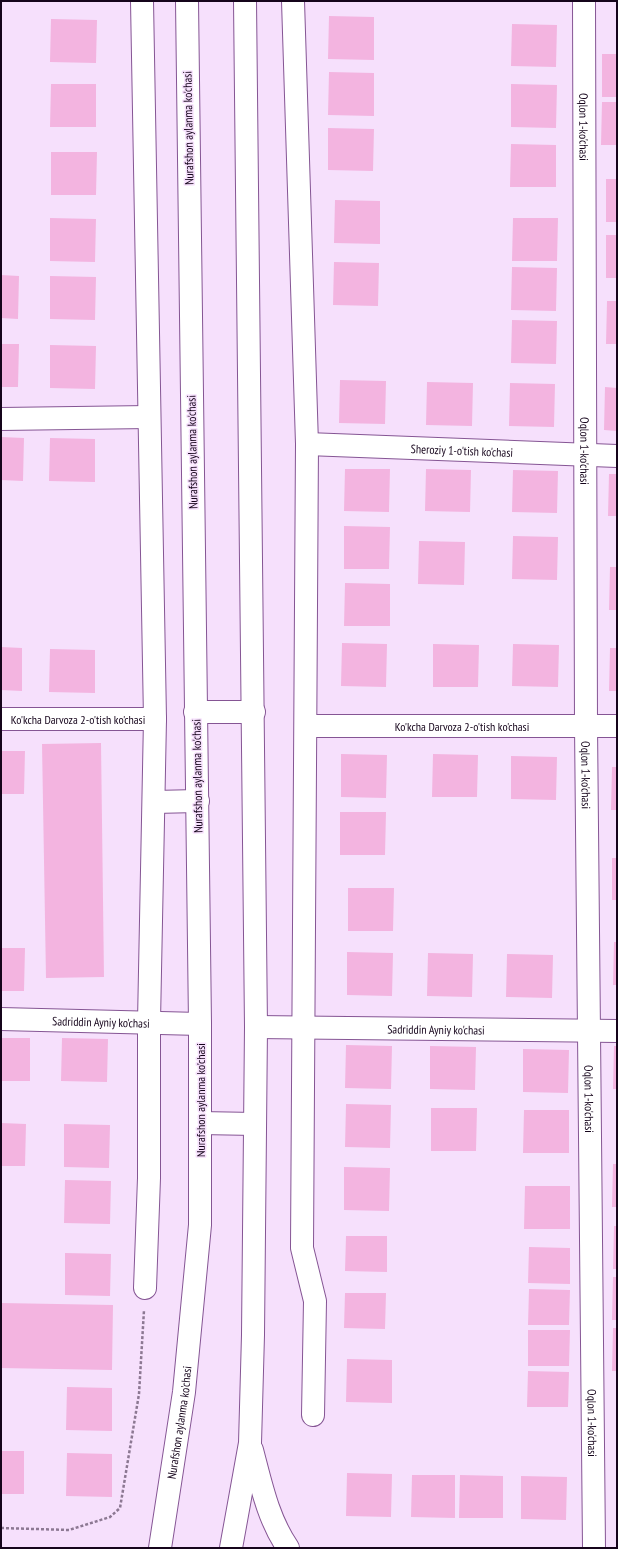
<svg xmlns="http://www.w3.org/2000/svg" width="618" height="1549" viewBox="0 0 618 1549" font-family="'PT Sans Narrow',sans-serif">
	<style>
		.building { fill: #f3b4e0 }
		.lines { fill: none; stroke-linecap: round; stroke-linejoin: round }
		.minor-casing { stroke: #855594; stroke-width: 24 }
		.major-casing { stroke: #855594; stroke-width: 24 }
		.path { stroke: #8c7892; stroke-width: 2.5; stroke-dasharray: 3 2; stroke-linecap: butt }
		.minor { stroke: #fff; stroke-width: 22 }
		.major { stroke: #fff; stroke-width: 22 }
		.labels { text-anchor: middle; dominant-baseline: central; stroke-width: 3; stroke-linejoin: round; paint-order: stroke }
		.street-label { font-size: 12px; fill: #15041b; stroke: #f6e0fc }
	</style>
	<rect width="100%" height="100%" fill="#f6e0fc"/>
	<!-- building -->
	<g class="building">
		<polygon points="329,16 374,17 374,60 328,59"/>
		<polygon points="51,19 97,20 96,63 50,62"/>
		<polygon points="512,24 557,25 556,67 511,66"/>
		<rect x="602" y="54" width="15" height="43"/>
		<polygon points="329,72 374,73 374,116 328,115"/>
		<polygon points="51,84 96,84 96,127 50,127"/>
		<polygon points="511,84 557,85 556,128 511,127"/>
		<polygon points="602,102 617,102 617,145 601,145"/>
		<polygon points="328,128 374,129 373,171 328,170"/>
		<polygon points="511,144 556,145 556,187 510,187"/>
		<polygon points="51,152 97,152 96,195 51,195"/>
		<rect x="606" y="179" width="11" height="43"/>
		<polygon points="335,200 380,201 380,244 334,243"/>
		<polygon points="50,218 96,219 95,262 50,261"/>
		<polygon points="513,218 558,218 557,261 512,261"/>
		<rect x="606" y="235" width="11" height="43"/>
		<polygon points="334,262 379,263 378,306 333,305"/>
		<polygon points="512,267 557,268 556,311 511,310"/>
		<polygon points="1,275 19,276 18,319 1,318"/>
		<polygon points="50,276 96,277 95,320 50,319"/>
		<polygon points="607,301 617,301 617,344 606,344"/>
		<polygon points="512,320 557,321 556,364 511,363"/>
		<polygon points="1,344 19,344 18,387 1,387"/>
		<polygon points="50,345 96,346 95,389 50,388"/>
		<polygon points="340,380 386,381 385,424 339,423"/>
		<polygon points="427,382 473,383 472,426 426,425"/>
		<polygon points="510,383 555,384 554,427 509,426"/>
		<polygon points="605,387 617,388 617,431 604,430"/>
		<polygon points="1,437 24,438 23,481 1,480"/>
		<polygon points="50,438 95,439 95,482 49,481"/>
		<polygon points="345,469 390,469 389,512 344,511"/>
		<polygon points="426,469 471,470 470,512 425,511"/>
		<polygon points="513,470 558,471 557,513 512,512"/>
		<polygon points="609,474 617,474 617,516 608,516"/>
		<polygon points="344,526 390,527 389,569 344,569"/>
		<polygon points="513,536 558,537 557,580 512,579"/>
		<polygon points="419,541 465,542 464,585 418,584"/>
		<polygon points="610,567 617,567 617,610 609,610"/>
		<polygon points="345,583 390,584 390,626 344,626"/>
		<polygon points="342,643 387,644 386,687 341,686"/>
		<polygon points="433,644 479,645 478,687 433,687"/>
		<polygon points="513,644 559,645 558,687 512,686"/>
		<polygon points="1,647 22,648 22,691 1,690"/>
		<polygon points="610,648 617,648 617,691 609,691"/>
		<polygon points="50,649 95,650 95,693 49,692"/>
		<polygon points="101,743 104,977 46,978 42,744"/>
		<polygon points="1,751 25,751 24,794 1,794"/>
		<polygon points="341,754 387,755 386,798 341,797"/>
		<polygon points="433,754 478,755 477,797 432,797"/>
		<polygon points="511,756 557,757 556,800 511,799"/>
		<polygon points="612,767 617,767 617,810 611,810"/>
		<polygon points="340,812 386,812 385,855 340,855"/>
		<rect x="612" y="858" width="5" height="42"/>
		<polygon points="348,888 394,888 393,931 348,931"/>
		<polygon points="614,942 617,942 617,985 613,985"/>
		<polygon points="1,948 25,948 24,991 1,991"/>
		<polygon points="347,952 393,953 392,996 347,995"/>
		<polygon points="428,953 473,954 472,997 427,996"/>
		<polygon points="507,954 553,955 552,998 506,997"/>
		<rect x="1" y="1038" width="29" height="43"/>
		<polygon points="62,1038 108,1039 107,1082 61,1081"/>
		<polygon points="346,1045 392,1046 391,1089 345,1088"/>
		<polygon points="430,1046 476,1047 475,1090 430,1089"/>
		<polygon points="614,1046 617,1046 617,1089 613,1089"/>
		<polygon points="523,1049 569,1050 568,1093 523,1092"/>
		<polygon points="346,1104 391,1105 390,1148 345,1147"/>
		<polygon points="431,1108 477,1108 476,1151 431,1151"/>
		<polygon points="524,1110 569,1110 569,1153 523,1153"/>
		<polygon points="1,1123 26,1124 25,1166 1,1166"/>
		<polygon points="64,1124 110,1125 109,1168 64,1167"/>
		<polygon points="613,1164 617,1164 617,1207 612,1207"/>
		<polygon points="344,1167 390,1168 389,1211 344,1210"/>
		<polygon points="65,1180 111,1181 110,1224 64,1223"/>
		<polygon points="525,1186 570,1186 570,1229 524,1229"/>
		<polygon points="614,1226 617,1226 617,1269 613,1269"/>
		<polygon points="346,1236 387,1236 387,1272 345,1271"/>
		<polygon points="529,1247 570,1248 570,1284 528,1283"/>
		<polygon points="65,1253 111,1254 110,1296 65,1295"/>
		<polygon points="613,1277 617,1277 617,1320 612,1320"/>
		<polygon points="529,1289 570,1290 569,1325 528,1325"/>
		<polygon points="345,1293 386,1293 385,1329 344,1328"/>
		<polygon points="1,1303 113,1305 112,1370 1,1368"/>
		<polygon points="613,1328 617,1328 617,1371 612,1371"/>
		<polygon points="528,1330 570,1330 569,1366 528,1366"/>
		<polygon points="347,1359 392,1360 392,1403 346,1402"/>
		<polygon points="528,1371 569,1372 568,1407 527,1407"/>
		<polygon points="67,1387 112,1388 112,1431 66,1430"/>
		<rect x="1" y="1451" width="23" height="43"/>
		<polygon points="67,1453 112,1454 112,1497 66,1496"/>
		<polygon points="347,1473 392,1474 391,1517 346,1516"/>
		<polygon points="412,1475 455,1475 455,1518 411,1517"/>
		<polygon points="460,1475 503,1476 503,1518 459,1518"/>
		<polygon points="521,1476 567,1477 566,1520 521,1519"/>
	</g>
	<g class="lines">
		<defs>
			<g id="minor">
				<polyline points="142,1 155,719 149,1022 149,1178 145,1288"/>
				<polyline points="293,1 307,444 302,1248 315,1301 313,1415"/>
				<path id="s1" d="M584,1L586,725L594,1548"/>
				<polyline points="1,419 149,417"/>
				<path id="s2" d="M307,444L617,456"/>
				<path id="s3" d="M1,719H155"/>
				<path id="s4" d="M306,726H617"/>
				<polyline points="154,802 198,801"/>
				<path id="s5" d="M1,1019L200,1024"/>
				<path id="s6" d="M256,1027L617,1031"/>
			</g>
			<g id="major">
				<polyline points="195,712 254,712"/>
				<polyline points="200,1123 255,1124"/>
				<path d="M252,1450C261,1484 268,1519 288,1548"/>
				<path id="s7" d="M160,1548L184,1392L200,1225V1024L187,1"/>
				<polyline points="231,1548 250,1443 253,1335 256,1027 245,1"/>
			</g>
		</defs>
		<!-- minor casing -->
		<use href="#minor" class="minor-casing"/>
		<!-- major casing -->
		<use href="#major" class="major-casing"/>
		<!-- path -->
		<polyline class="path" points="1,1528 69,1530 110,1517 120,1508 139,1394 144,1310"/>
		<!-- minor -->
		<use href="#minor" class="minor"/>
		<!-- major -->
		<use href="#major" class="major"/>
	</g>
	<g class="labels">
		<!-- street labels -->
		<g class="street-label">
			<text stroke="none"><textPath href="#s1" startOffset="126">Oqlon 1-ko'chasi</textPath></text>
			<text transform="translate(188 128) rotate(-91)">Nurafshon aylanma ko'chasi</text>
			<text stroke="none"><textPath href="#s2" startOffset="155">Sheroziy 1-o'tish ko'chasi</textPath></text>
			<text stroke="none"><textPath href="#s1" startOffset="450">Oqlon 1-ko'chasi</textPath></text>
			<text transform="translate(192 452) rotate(-91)">Nurafshon aylanma ko'chasi</text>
			<text stroke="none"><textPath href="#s3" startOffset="77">Ko'kcha Darvoza 2-o'tish ko'chasi</textPath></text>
			<text stroke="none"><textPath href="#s4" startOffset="156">Ko'kcha Darvoza 2-o'tish ko'chasi</textPath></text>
			<text stroke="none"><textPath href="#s1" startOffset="774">Oqlon 1-ko'chasi</textPath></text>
			<text transform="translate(197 776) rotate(-91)">Nurafshon aylanma ko'chasi</text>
			<text stroke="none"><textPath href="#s5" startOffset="100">Sadriddin Ayniy ko'chasi</textPath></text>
			<text stroke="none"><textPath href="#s6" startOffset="180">Sadriddin Ayniy ko'chasi</textPath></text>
			<text stroke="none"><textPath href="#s1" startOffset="1098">Oqlon 1-ko'chasi</textPath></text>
			<text transform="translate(200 1100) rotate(-90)">Nurafshon aylanma ko'chasi</text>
			<text stroke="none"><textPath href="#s1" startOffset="1422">Oqlon 1-ko'chasi</textPath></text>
			<text stroke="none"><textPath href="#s7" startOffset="127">Nurafshon aylanma ko'chasi</textPath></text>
		</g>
	</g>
	<!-- border -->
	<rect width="618" height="1549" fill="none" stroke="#15041b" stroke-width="4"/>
</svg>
